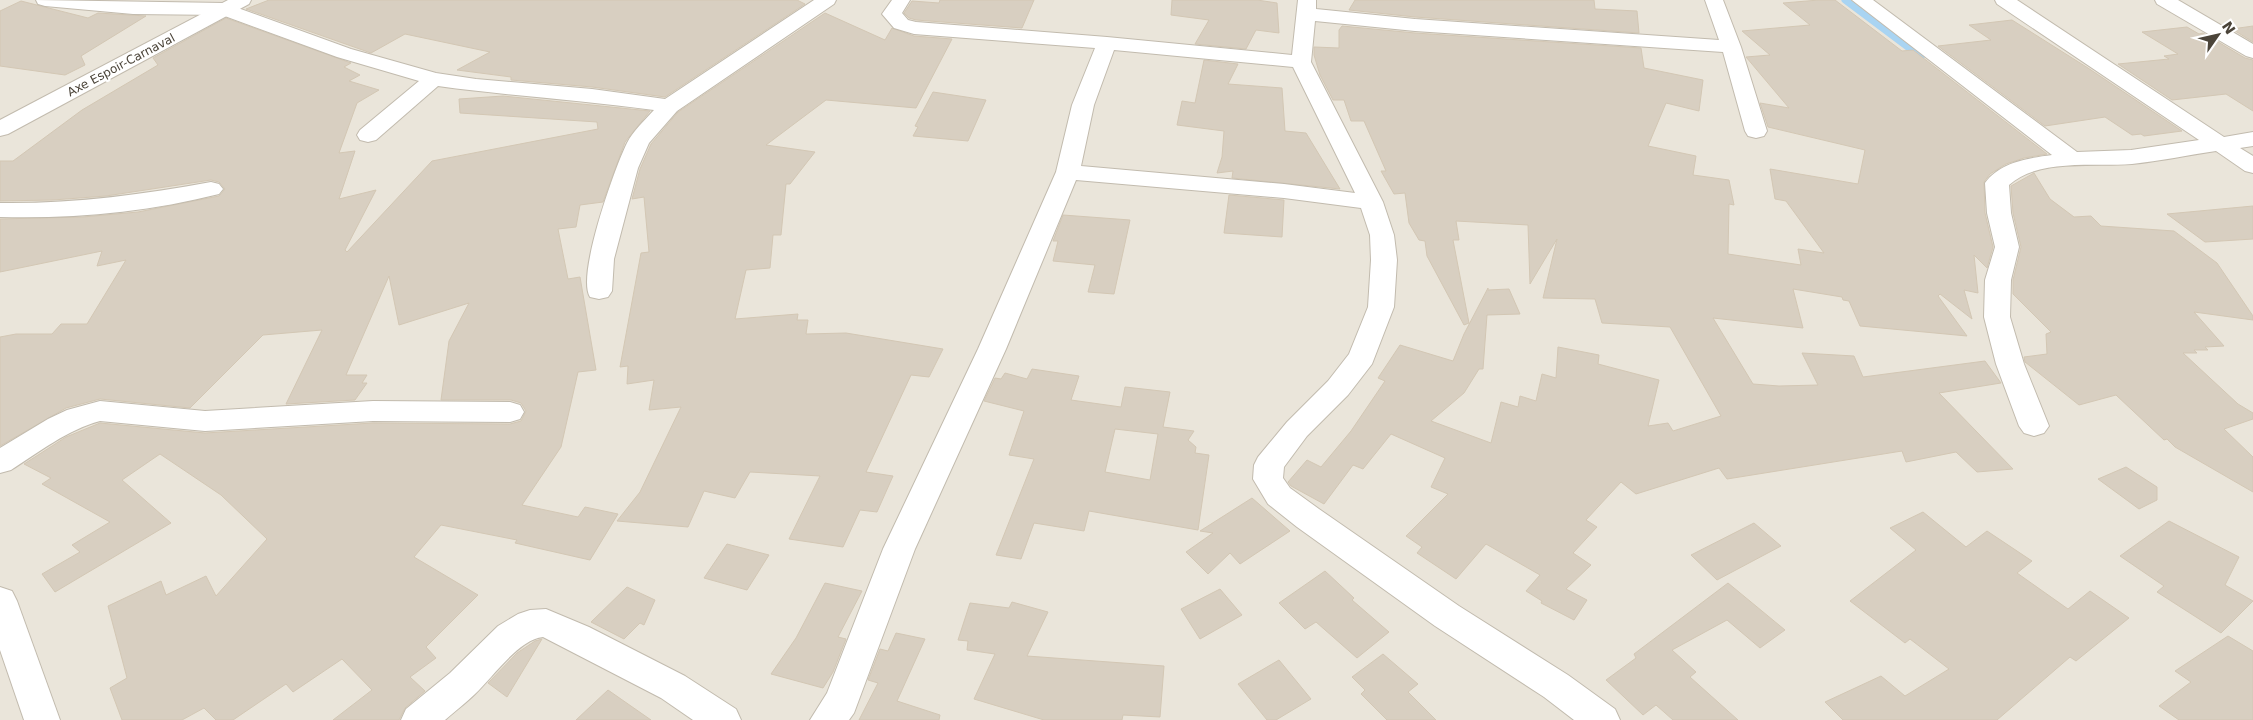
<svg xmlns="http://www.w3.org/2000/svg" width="2253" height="720" viewBox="0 0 2253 720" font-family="'DejaVu Sans',sans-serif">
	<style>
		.residential { fill: #eae5da }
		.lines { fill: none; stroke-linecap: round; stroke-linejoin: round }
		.stream { stroke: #a9d4f2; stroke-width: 7 }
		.building { fill: #d8cfc1; stroke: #d3c7b4; fill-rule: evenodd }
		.minor-casing { stroke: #c2bbae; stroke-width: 2 }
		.tertiary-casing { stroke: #c2bbae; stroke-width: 2 }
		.minor { fill: #fff; fill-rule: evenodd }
		.tertiary { fill: #fff; fill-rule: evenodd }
		.labels { text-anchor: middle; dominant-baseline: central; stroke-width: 4.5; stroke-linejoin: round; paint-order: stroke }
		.far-street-label { font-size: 12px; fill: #4b4439; stroke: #fff }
	</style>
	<rect width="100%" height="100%" fill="#f6f3ec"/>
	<!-- residential -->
	<rect class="residential" x="0" y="0" width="2253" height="720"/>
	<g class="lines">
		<!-- stream -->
		<polyline class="stream" points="1845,0 1921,57"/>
	</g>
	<!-- building -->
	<g class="building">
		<polygon points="269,0 797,0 805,4 665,97 592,87 511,80 511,77 457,70 490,52 405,34 371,53 246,9"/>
		<polygon points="940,0 1034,0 1022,28 916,20 909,18 904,13 912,1 939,3"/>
		<polygon points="1172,0 1257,0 1277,3 1279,33 1256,30 1246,49 1195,44 1209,20 1171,15"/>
		<polygon points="1355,0 1594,0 1595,9 1637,11 1639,33 1415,17 1349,10"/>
		<polygon points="1819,0 1835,0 1902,51 1913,50 2047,154 2024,158 2006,164 1990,174 1984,182 1985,213 1993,247 1987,268 1974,255 1978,293 1964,290 1972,319 1940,294 1938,296 1967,336 1860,326 1849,301 1843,300 1842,297 1793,289 1803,328 1713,318 1753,384 1779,386 1818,385 1802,353 1854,356 1863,377 1985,361 2001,383 1939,393 2013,469 1977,472 1956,452 1906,462 1902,451 1727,479 1719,468 1636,494 1621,482 1586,520 1597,527 1573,553 1591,565 1566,589 1587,600 1574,620 1541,603 1542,601 1526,591 1540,575 1486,544 1456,579 1417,553 1422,547 1406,536 1448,494 1431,487 1445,458 1391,434 1363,469 1353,465 1324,504 1291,486 1288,482 1307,460 1321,467 1351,431 1385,381 1378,378 1400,345 1453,361 1464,334 1488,288 1488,290 1509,289 1520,314 1487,315 1483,369 1479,369 1464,393 1431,421 1491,443 1501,402 1518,407 1520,396 1536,401 1542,374 1556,378 1558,347 1599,355 1598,364 1659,380 1648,426 1668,423 1673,431 1721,416 1670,327 1602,323 1595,299 1543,298 1557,239 1530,284 1528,225 1456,221 1459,240 1453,240 1469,323 1464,325 1427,256 1425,241 1419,240 1409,223 1405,193 1394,194 1381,171 1386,171 1364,121 1351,121 1344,100 1333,100 1320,75 1314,55 1314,47 1339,48 1339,30 1342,26 1415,33 1641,48 1644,68 1703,80 1699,111 1666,103 1648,146 1696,156 1693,175 1729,180 1734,205 1729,204 1728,254 1801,265 1798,249 1824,253 1786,201 1775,199 1770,169 1858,184 1865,150 1768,127 1760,103 1789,108 1746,57 1770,55 1742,31 1810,25 1783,3"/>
		<polygon points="21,1 88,18 98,13 146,16 81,56 85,65 65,75 0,66 0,11"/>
		<polygon points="825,13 885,40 892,28 914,36 952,39 916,108 826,100 766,145 815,152 790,184 786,184 781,235 773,235 770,268 746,270 735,319 798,314 797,320 808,320 806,334 846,333 943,349 929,377 911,375 866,472 893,476 877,512 860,510 843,547 789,539 820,476 750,472 735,498 704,491 688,527 617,521 640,492 681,407 649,410 654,380 627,384 628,366 620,367 641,253 649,252 644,197 632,199 640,169 651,144 678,112"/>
		<polygon points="226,18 351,63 344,67 360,75 349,81 379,90 357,103 339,153 355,151 339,199 376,190 345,250 347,252 432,161 598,129 597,122 460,113 459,99 503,96 650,111 625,142 603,202 580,205 576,227 558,229 568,279 580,277 596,370 578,372 561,447 522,505 578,517 585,507 618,514 590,560 515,543 517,540 441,525 414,557 478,595 426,647 436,658 410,677 425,691 405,708 399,720 333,720 372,690 342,659 293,692 286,684 233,720 216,720 204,708 182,720 122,720 110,688 127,678 108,606 161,581 166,595 206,576 216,596 267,539 221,495 160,454 122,480 171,523 55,592 42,574 80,552 72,545 110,522 42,484 51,478 24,464 66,437 100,423 205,433 373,423 510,424 521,421 526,411 521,403 511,400 441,400 449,341 469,303 399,325 389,276 346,375 367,375 362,383 367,383 355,400 286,404 322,330 263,335 190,408 100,399 66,408 0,446 0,337 16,334 52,334 61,324 87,324 126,260 97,266 102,251 0,272 0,219 83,217 138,212 219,196 225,189 219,182 211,180 106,196 53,200 0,201 0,161 13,161 82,110 158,65 153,58"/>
		<polygon points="2012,20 2088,68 2182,131 2144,136 2141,134 2132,135 2105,117 2045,126 1938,46 1991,40 1969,25"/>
		<polygon points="2253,26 2253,42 2232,29"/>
		<polygon points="2187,27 2199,34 2203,33 2245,58 2253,60 2253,111 2226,94 2172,100 2118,64 2169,59 2164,56 2178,54 2142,32"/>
		<polygon points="1204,60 1238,64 1228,84 1282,88 1285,131 1306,133 1340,189 1232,178 1233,171 1217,173 1222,157 1224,131 1177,125 1182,101 1195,103"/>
		<polygon points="933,92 986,100 968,141 913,136 918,127 915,126"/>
		<polygon points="2034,173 2050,199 2074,217 2091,216 2101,226 2174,231 2217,263 2253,316 2253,320 2194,312 2224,346 2205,347 2208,350 2194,350 2197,353 2183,353 2238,404 2253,413 2253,419 2224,429 2253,457 2253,492 2175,447 2167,439 2164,440 2116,395 2079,405 2025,362 2024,357 2047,354 2046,334 2051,332 2013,294 2013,280 2021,247 2013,213 2011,186"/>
		<polygon points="1229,195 1284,200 1282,237 1224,233"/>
		<polygon points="2253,206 2253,239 2205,242 2167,214"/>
		<polygon points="1063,215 1130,220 1114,294 1088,292 1095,265 1053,261 1058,241 1053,241"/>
		<path d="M1032,369L1079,376L1071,400L1121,407L1125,387L1170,392L1163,427L1194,431L1188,440L1196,447L1195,453L1209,455L1198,530L1089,511L1084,531L1034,523L1021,559L996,555L1034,459L1009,455L1024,411L984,401L995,378L1001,379L1005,373L1027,379ZM1115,429L1158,434L1150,480L1105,472Z"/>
		<polygon points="2126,467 2157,487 2157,500 2139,509 2098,479"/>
		<polygon points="1252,498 1290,531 1240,564 1230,553 1208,574 1186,552 1213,533 1200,531"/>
		<polygon points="1923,512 1966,547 1987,531 2032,561 2017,573 2068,609 2090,591 2129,618 2076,661 2070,657 1997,720 1843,720 1825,702 1881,676 1905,696 1949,669 1910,639 1905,643 1850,601 1916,550 1890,528"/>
		<polygon points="2169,521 2239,557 2225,585 2253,601 2221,633 2157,592 2164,586 2120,556"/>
		<polygon points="1754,523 1781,546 1717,580 1691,555"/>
		<polygon points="727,544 769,555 747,590 704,578"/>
		<polygon points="1325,571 1354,598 1352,600 1389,632 1357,658 1316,622 1305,629 1279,603"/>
		<polygon points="825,583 862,591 838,637 846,639 833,672 823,688 771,674 796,638"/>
		<polygon points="1728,583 1785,630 1760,648 1727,620 1672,650 1696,672 1690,677 1738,720 1673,720 1656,705 1643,715 1606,680 1636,658 1634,654"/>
		<polygon points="627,587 655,600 644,625 640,623 624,639 591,622"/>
		<polygon points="1220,589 1242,615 1200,639 1181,609"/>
		<polygon points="1012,602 1048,612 1027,656 1164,666 1160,717 1123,715 1122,720 1044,720 974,699 995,654 967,650 968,641 958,640 970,603 1009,608"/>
		<polygon points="896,633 925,639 897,701 940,715 939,720 859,720 878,683 868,680 880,649 888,651"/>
		<polygon points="2228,636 2253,651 2253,720 2179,720 2159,706 2191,682 2175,671"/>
		<polygon points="542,639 507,697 488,683 517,653 535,641"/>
		<polygon points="1383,654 1418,684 1408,692 1436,720 1387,720 1361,694 1365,690 1352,677"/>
		<polygon points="1279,660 1311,699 1276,720 1267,720 1238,684"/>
		<polygon points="608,690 651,720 576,720"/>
	</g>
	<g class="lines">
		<defs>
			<g id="minor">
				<path d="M36,0L224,3L351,49L436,73L476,79L592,89L665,99L814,0H836L834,4L677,111L649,143L638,168L614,259L612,291L608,297L599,299L590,297C576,276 615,167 627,143C633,131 645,120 654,110C582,100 510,96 438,86L376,140L368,142L360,140L357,135L360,130L419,81L337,57L222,15L133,14L45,6L38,4Z"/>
				<path d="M892,0H910L902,13L908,20L916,22L1107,37L1292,55L1298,0H1316V9L1415,19L1719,40L1705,0H1723L1741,47L1767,131L1764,136L1756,138L1748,136L1745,131L1723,52L1415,31L1315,21L1311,62L1383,202L1394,235L1397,260L1394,307L1372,364L1348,395L1307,436L1284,467L1283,478L1290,488L1319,509L1459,606L1568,675L1615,709L1620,720H1574L1544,697L1435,626L1297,527L1268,504L1253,479L1254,465L1258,457L1287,422L1328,381L1349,354L1368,307L1371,260L1370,235L1361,208L1284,198L1076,180L1006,349L915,549L854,713L849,720H810L827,693L883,549L978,349L1056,172L1072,105L1095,48L914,34L894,28L882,14ZM1114,50L1293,67L1355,193L1284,184L1081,166L1094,105Z"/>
				<path d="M1852,0H1873L2077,152L2131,150L2199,140L1997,4L1995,0H2017L2224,137L2253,132V146L2240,148L2253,156V173L2245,171L2216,151C2188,155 2160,161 2132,164C2095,167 2038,158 2009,185L2011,213L2019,247L2011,280L2010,317L2024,364L2049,426L2044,433L2034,436L2024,433L2019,426L1996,364L1984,317L1985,280L1995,247L1987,213L1985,183C2000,162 2029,158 2052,155Z"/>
				<polygon points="2155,0 2178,0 2253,44 2253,58 2246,56 2157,4"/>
				<path d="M211,182L219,184L223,189L219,194C148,212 73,219 0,217V203C71,204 141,195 211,182Z"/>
				<path d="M100,401L205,411L373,401L510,402L520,405L524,412L520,419L510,422L373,421L205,431L100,421C67,430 39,452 11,470L0,473V448L48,419L67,410Z"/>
				<polygon points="0,587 12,591 17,601 60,720 24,720 0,650"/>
				<path d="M546,609L589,627L685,676L736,709L741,720H693L661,698L543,637C519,639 492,678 475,694C466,703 455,711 445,720H401L406,709L450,673L498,626L518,614L530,610Z"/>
			</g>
			<polygon id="tertiary" points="228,0 251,0 249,4 8,134 0,136 0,120"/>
		</defs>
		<!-- minor casing -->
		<use href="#minor" class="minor-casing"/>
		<!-- tertiary casing -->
		<use href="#tertiary" class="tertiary-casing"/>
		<!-- minor -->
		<use href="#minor" class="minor"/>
		<!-- tertiary -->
		<use href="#tertiary" class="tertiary"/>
	</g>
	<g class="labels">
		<!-- far-street labels -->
		<g class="far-street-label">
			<text transform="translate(121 65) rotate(-28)">Axe Espoir-Carnaval</text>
		</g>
	</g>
	<!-- north arrow -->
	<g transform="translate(2218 35) rotate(56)" stroke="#ffffff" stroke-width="4" paint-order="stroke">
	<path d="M0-4L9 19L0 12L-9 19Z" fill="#4b4439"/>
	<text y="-8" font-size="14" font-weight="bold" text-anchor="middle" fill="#4b4439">N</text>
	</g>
</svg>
